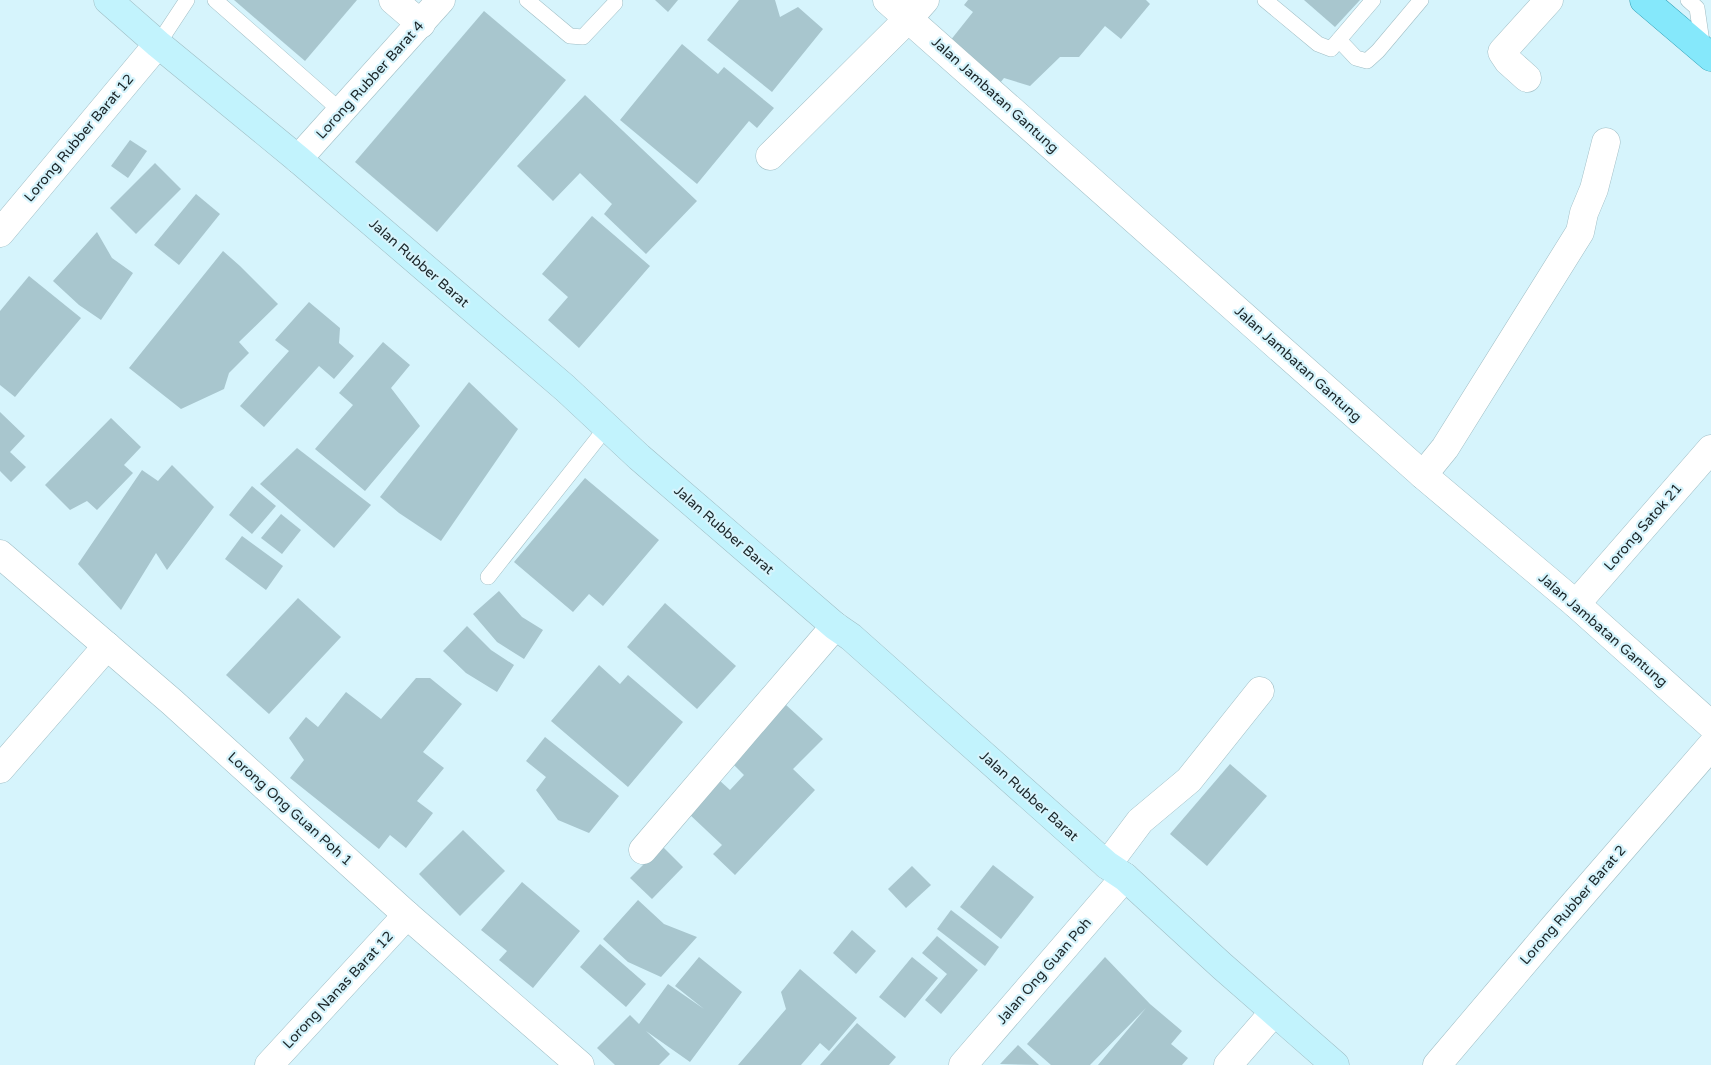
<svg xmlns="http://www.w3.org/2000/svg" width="1711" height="1065" viewBox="0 0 1711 1065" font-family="'Varela Round',sans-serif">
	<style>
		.building { fill: #a8c6ce }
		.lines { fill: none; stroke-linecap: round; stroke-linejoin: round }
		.service-casing { stroke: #a0bec5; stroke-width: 16 }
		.minor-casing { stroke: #a0bec5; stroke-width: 29 }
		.secondary-casing { stroke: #a0bec5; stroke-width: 29 }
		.primary-casing { stroke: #2b9ab0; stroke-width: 29 }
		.service { stroke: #fff; stroke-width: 15 }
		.minor { stroke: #fff; stroke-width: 28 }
		.secondary { stroke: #c2f3fd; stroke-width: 28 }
		.primary { stroke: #85e8fb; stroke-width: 28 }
		.labels { text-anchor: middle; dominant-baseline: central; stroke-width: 4.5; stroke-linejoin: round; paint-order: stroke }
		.street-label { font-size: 14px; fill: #1b2629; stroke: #d6f4fc }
	</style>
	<rect width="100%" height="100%" fill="#d6f4fc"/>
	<!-- building -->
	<g class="building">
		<polygon points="234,0 357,0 305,61"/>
		<polygon points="655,0 678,0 668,12"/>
		<polygon points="739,0 775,0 780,17 798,7 823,29 772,92 707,40"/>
		<polygon points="968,0 1146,0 1150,4 1121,39 1105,26 1079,57 1060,57 1030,86 1004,78 996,88 946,46 973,12 964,5"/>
		<polygon points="1304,0 1360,0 1335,27"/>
		<polygon points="484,11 566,80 437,232 355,162"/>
		<polygon points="682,44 718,74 724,67 774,108 757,128 749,121 697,184 620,120"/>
		<polygon points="585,95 697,201 646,254 604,214 612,204 580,173 553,201 517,166"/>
		<polygon points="130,140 147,151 128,178 111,166"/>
		<polygon points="155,163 181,189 136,234 110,208"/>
		<polygon points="196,194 220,214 179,265 154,245"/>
		<polygon points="592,216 650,266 579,348 548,320 568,297 542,274"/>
		<polygon points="97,232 112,258 133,273 101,320 79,305 53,281"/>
		<polygon points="223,251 240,266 278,304 239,342 249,353 229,373 224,389 181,409 129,368"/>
		<polygon points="29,276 81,318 15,397 0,385 0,311"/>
		<polygon points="309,302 340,328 339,343 354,356 334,379 319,366 264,427 240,406 289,351 275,340"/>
		<polygon points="383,342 410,365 391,388 420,426 365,491 315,449 353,405 339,393"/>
		<polygon points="469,382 518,429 441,541 399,513 380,497"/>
		<polygon points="0,412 25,436 10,452 26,467 11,482 0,471"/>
		<polygon points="111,418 141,447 124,465 133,473 97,510 87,501 70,510 45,485"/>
		<polygon points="297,448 371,505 334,548 260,484"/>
		<polygon points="172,465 214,507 167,570 156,553 121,610 78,564 142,470 158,481"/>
		<polygon points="585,478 659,540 603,606 589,594 573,612 514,562"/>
		<polygon points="252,486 276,506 252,534 229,515"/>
		<polygon points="281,514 301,530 282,554 261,538"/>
		<polygon points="242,536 283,566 266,590 225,559"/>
		<polygon points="499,591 522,617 543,630 524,659 497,642 473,614"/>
		<polygon points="298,598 341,637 269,714 226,675"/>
		<polygon points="665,603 736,666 697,709 627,647"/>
		<polygon points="467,626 491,650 514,665 497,692 466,673 443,651"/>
		<polygon points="599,665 620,684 628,675 683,722 628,787 551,721"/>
		<polygon points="416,678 430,678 462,704 423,752 444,768 417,801 433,813 406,848 390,835 379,849 290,778 304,760 289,738 306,717 318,727 346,692 381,719"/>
		<polygon points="785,704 823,739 793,769 815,790 735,875 713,854 722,845 688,813 719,780 730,790 744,775 731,762"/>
		<polygon points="545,737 619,796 589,833 558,820 536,790 546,777 526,761"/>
		<polygon points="1230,764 1267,796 1207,866 1170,834"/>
		<polygon points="463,830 505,871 460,916 419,874"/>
		<polygon points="662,846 683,867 652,899 630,878"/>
		<polygon points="993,865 1034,897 1001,939 960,907"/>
		<polygon points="912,866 931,885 906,908 888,889"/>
		<polygon points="522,882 580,931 533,988 499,960 507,951 481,930"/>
		<polygon points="638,900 664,924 697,937 661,977 628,962 603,939"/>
		<polygon points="951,910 999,947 985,966 937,929"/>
		<polygon points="852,930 876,951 856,974 833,953"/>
		<polygon points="937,936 978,970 941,1014 925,1000 947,974 922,953"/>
		<polygon points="600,944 646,984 626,1007 580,967"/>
		<polygon points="699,957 742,992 690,1062 646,1031 670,1054 659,1065 615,1065 597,1048 630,1015 639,1024 668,984 704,1009 675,986"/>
		<polygon points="912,957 938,978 905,1018 879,997"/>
		<polygon points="1105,957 1150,1004 1182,1031 1171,1044 1188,1058 1182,1065 1098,1065 1146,1008 1090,1065 1051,1065 1027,1044"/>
		<polygon points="800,969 857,1018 829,1051 820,1043 801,1065 738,1065 786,1009 781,992"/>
		<polygon points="857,1023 896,1057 889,1065 820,1065"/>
		<polygon points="1018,1045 1039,1065 1000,1064"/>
	</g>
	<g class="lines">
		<defs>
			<g id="service">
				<polyline points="215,0 341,111"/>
				<polyline points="527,0 570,36 583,37 615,3"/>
				<polyline points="1265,0 1318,44 1331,49 1373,0"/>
				<polyline points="1688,0 1697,8 1703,49"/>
				<polyline points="1339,40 1356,58 1367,61 1378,51 1421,0"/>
				<polyline points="158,44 187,0"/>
				<polyline points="488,577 606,428"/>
			</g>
			<g id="minor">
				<polyline points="393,0 421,24"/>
				<polyline points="887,0 1423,475 1576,604 1711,725"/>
				<polyline points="1527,78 1508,61 1502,52 1549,0"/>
				<polyline points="770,156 909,18 925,0"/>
				<polyline points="298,159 441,0"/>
				<polyline points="0,233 158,44"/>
				<polyline points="1423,475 1445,448 1580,232 1584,213 1594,189 1606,142"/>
				<polyline points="0,554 172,702 407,915 580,1065"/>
				<polyline points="1576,604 1711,449"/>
				<polyline points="0,769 107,646"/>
				<polyline points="643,850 835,626"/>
				<polyline points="1107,865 1140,821 1189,780 1260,691"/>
				<polyline points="269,1065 407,915"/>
				<polyline points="963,1065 1125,877"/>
				<polyline points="1228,1065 1274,1012"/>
				<polyline points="1437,1065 1554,927 1711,746"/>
			</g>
			<polyline id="secondary" points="108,0 158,44 298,159 565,388 639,457 835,626 851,637 1107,865 1125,877 1222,966 1335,1065"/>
			<polyline id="primary" points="1644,0 1711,57"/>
		</defs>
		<!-- service casing -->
		<use href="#service" class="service-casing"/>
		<!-- minor casing -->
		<use href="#minor" class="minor-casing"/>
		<!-- secondary casing -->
		<use href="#secondary" class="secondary-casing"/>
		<!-- primary casing -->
		<use href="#primary" class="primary-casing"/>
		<!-- service -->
		<use href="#service" class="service"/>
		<!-- minor -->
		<use href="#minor" class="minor"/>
		<!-- secondary -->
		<use href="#secondary" class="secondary"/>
		<!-- primary -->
		<use href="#primary" class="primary"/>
	</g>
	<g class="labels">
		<!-- street labels -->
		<g class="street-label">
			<text transform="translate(370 80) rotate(-48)">Lorong Rubber Barat 4</text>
			<text transform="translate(995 95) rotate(42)">Jalan Jambatan Gantung</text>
			<text transform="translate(79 138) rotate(-50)">Lorong Rubber Barat 12</text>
			<text transform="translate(419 263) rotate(41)">Jalan Rubber Barat</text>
			<text transform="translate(1298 364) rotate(42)">Jalan Jambatan Gantung</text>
			<text transform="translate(1643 527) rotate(-49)">Lorong Satok 21</text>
			<text transform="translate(724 530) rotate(41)">Jalan Rubber Barat</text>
			<text transform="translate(1603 630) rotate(41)">Jalan Jambatan Gantung</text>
			<text transform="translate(1029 796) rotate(42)">Jalan Rubber Barat</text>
			<text transform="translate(290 809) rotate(42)">Lorong Ong Guan Poh 1</text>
			<text transform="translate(1573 905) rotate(-49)">Lorong Rubber Barat 2</text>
			<text transform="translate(1044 971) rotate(-49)">Jalan Ong Guan Poh</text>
			<text transform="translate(338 990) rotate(-47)">Lorong Nanas Barat 12</text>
		</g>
	</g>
</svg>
